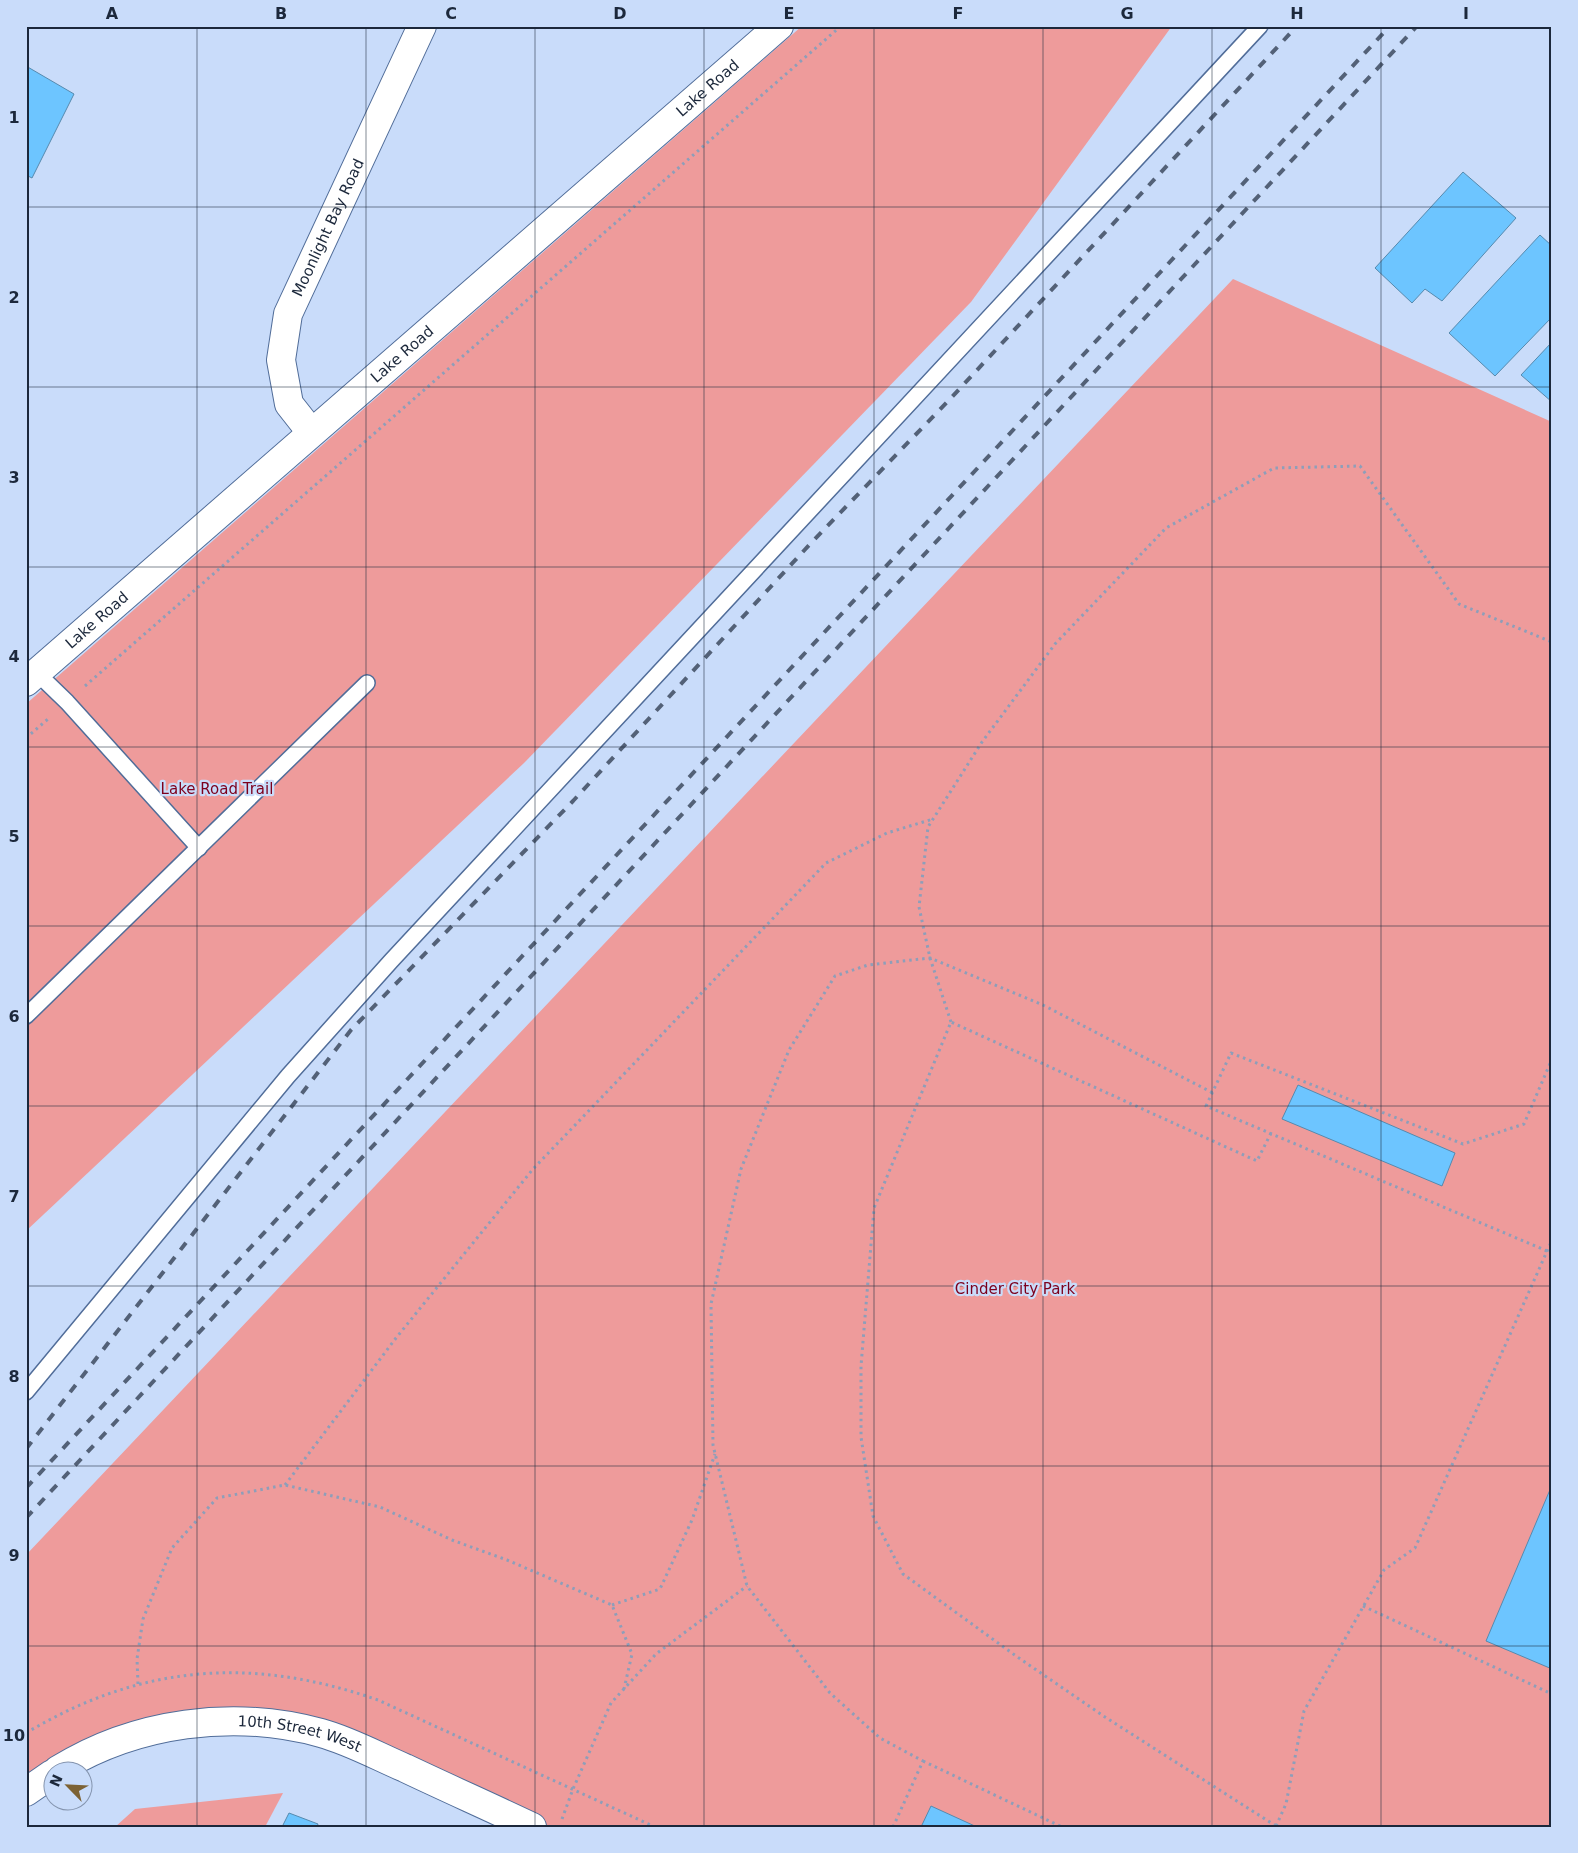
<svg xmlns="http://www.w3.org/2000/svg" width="1578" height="1853" viewBox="0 0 1578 1853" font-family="'DejaVu Sans',sans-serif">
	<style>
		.green { fill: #ee9b9b }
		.building { fill: #6dc5ff; stroke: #568aae }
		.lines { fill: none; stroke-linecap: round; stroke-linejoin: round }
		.lane-casing { stroke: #516d99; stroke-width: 18 }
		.street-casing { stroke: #516d99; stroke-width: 30 }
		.secondary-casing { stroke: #516d99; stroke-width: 30 }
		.path { stroke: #8e9eb9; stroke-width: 3; stroke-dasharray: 2.5 4; stroke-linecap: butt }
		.lane { stroke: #fff; stroke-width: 15 }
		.street { stroke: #fff; stroke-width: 28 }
		.secondary { stroke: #fff; stroke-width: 28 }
		.rail { stroke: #536177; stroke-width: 4; stroke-dasharray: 9 9; stroke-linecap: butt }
		.grid { fill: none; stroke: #1c283b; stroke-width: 1; stroke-opacity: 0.55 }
		.labels { text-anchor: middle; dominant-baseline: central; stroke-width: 4.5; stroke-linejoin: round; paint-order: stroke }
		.street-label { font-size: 15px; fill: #1c283b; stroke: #c9dcfa }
		.park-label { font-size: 15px; fill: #7c001d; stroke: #c9dcfa }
		.neatline { fill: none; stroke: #1c283b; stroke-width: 2 }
		.grid-label { font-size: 16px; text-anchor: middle; font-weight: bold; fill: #1c283b }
	</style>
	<rect width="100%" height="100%" fill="#c9dcfa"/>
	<!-- green -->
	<g class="green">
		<polygon points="802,26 1172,26 971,302 524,763 26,1231 26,704"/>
		<polygon points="1233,279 1552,422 1552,1827 532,1827 349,1743 220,1722 105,1746 26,1794 26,1555"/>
		<polygon points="283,1793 265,1827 115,1827 135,1809"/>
	</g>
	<!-- building -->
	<g class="building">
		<polygon points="26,66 74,94 32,178 26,175"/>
		<polygon points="1463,172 1516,218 1442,301 1425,289 1412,303 1375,268"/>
		<polygon points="1540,235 1552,246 1552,317 1495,376 1449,333"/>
		<polygon points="1552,342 1552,402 1521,375"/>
		<polygon points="1298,1085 1455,1153 1442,1186 1282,1119"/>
		<polygon points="1552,1485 1552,1669 1486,1641"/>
		<polygon points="931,1806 977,1827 921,1827"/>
		<polygon points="289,1813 318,1824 317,1827 282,1827"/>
	</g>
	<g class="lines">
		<defs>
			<g id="lane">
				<polyline points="36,672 67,702 199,848"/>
				<polyline points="26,1016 367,683"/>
				<polyline points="26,1392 288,1076 391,961 1260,26"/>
			</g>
			<g id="street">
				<path id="s1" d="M311,432L289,404L281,360L288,314L422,26"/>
			</g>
			<g id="secondary">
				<path id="s2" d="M26,682L779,26"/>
				<path id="s3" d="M58,1770C135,1722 234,1709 321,1733C350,1741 377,1756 405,1768C447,1788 490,1807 532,1827"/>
				<polyline points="26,1792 52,1774"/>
			</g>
		</defs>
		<!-- lane casing -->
		<use href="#lane" class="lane-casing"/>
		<!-- street casing -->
		<use href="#street" class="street-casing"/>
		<!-- secondary casing -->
		<use href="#secondary" class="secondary-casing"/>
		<!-- path -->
		<g class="path">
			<polyline points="85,686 841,26"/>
			<polyline points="26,738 48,719"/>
			<polyline points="951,1022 930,958 919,907 928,827 982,742 1055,644 1166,528 1274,468 1360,466 1459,604 1552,642"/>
			<polyline points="1271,1133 1257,1161 951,1022 874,1208 861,1366 861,1437 873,1516 903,1574 1016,1656 1105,1717 1276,1826"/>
			<polyline points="1547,1251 1206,1106 1231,1053 1463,1144 1524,1124 1552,1059"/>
			<polyline points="285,1485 396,1338 533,1169 826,863 887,833 933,819"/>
			<polyline points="612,1605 660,1589 692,1520 715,1454"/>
			<polyline points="1363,1606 1552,1694"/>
			<polyline points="138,1684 137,1659 143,1619 172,1548 217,1498 285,1485 380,1507 452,1540 507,1560 612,1605 632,1654 624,1689"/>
			<path d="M26,1733C142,1664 252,1656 378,1700L655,1827"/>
			<polyline points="923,1761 1062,1827"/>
			<polyline points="562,1819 573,1789 611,1703 656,1654 747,1586"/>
			<polyline points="1276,1826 1286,1804 1304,1711 1384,1570 1415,1548 1552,1240"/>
			<polyline points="893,1827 923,1761 880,1738 830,1693 747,1586 713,1445 711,1304 741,1169 789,1050 835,976 868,965 930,958 1043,1005 1213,1093"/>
		</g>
		<!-- lane -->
		<use href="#lane" class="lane"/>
		<!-- street -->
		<use href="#street" class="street"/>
		<!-- secondary -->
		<use href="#secondary" class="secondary"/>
		<!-- rail -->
		<g class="rail">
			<polyline points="26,1449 351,1030 573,801 811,543 951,398 1297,26"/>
			<polyline points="26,1488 1390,26"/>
			<polyline points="26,1518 1417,26"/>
		</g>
	</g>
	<!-- grid -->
	<path class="grid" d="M197,26V1827M366,26V1827M535,26V1827M704,26V1827M874,26V1827M1043,26V1827M1212,26V1827M1381,26V1827M26,207H1552M26,387H1552M26,567H1552M26,747H1552M26,926H1552M26,1106H1552M26,1286H1552M26,1466H1552M26,1646H1552"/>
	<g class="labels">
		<!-- street labels -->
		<g class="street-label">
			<text stroke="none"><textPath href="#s2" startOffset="904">Lake Road</textPath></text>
			<text stroke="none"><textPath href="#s1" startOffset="222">Moonlight Bay Road</textPath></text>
			<text stroke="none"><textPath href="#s2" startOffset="499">Lake Road</textPath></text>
			<text stroke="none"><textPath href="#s2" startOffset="94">Lake Road</textPath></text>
			<text stroke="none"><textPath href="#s3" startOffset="252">10th Street West</textPath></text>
		</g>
		<!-- park labels -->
		<g class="park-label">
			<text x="217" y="789">Lake Road Trail</text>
			<text x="1015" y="1289">Cinder City Park</text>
		</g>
	</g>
	<!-- border -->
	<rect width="1578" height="1853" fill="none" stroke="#c9dcfa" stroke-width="55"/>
	<!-- north arrow -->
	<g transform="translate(68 1786) rotate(294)"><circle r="24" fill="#c9dcfa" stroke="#8494ae"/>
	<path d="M0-4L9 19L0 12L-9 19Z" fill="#7c6234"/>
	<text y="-8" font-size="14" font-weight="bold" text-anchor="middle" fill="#1c283b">N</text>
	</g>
	<rect x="28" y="28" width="1522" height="1798" class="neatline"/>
	<g class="grid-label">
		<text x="112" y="19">A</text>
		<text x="281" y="19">B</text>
		<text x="451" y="19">C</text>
		<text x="620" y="19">D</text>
		<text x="789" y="19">E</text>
		<text x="958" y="19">F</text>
		<text x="1127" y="19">G</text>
		<text x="1297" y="19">H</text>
		<text x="1466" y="19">I</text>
		<text x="14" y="123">1</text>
		<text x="14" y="303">2</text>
		<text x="14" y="483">3</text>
		<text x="14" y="662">4</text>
		<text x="14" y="842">5</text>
		<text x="14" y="1022">6</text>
		<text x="14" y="1202">7</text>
		<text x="14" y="1382">8</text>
		<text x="14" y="1561">9</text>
		<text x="14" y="1741">10</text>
	</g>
</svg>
